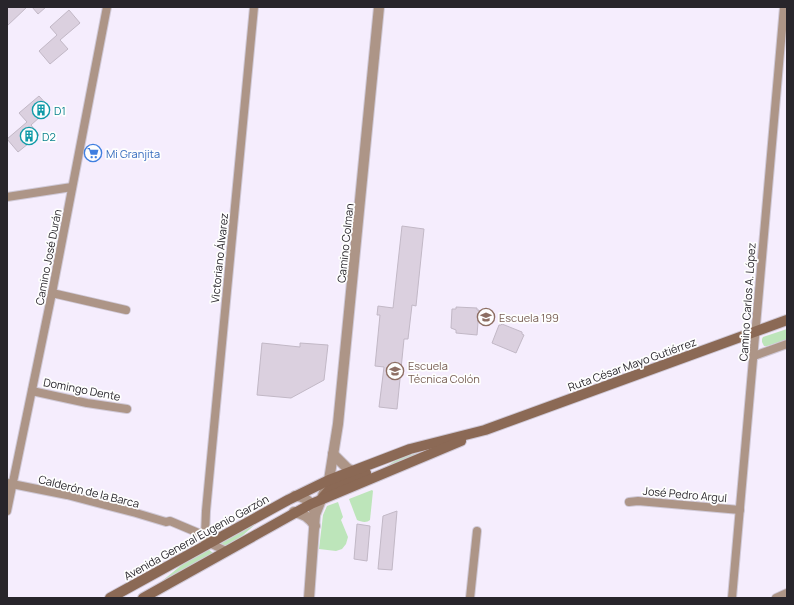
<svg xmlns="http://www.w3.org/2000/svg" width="794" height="605" viewBox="0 0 794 605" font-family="Manrope,sans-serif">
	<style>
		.green { fill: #bde5ba }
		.building { fill: #dbd0df; stroke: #c2b8c6 }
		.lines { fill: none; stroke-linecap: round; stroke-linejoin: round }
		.minor-casing { stroke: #d0c9d7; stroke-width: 10 }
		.tertiary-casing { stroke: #d0c9d7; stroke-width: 12 }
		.secondary-casing { stroke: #d0c9d7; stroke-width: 12 }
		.minor { stroke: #ad9587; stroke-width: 8 }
		.tertiary { stroke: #ad9587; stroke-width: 10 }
		.secondary { stroke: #8b6955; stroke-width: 10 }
		.labels { text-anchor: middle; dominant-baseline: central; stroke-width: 3.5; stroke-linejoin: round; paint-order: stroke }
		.culture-label { font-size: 11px; fill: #0d838f; stroke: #fefefe; text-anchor: start }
		.shop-label { font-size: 11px; fill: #366cbe; stroke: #fefefe; text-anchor: start }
		.street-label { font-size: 11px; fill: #28252b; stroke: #fefefe }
		.education-label { font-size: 11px; fill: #785e54; stroke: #fefefe; text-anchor: start }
	</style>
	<rect width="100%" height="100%" fill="#f5edfd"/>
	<!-- green -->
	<g class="green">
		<polygon points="787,329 787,340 767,346 764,346 762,342 762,339 763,337"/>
		<polygon points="429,450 382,469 401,457"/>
		<path d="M372,490L373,491L370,520C367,523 361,522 357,520L349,499Z"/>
		<polygon points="338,502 343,517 341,520 348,537 346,544 342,549 336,551 319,549 323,515 327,506"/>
		<polygon points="291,504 257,523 242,536 226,546 224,547 218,544"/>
		<polygon points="208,549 213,553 138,598 135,598 156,586 184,563"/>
	</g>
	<!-- building -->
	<g class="building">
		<polygon points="7,7 27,7 7,26"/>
		<polygon points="32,7 46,7 38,14"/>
		<polygon points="69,10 80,23 60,40 68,49 50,64 39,51 57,35 50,27"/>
		<polygon points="39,96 50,108 31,125 39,135 18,152 7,139 27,122 19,113"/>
		<polygon points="402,226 424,229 416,306 412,305 408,339 404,339 397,409 379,407 384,367 375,366 380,315 377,315 378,306 393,308"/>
		<polygon points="456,307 477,308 477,310 479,310 477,335 456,333 456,330 451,328 452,309 456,309"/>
		<polygon points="502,324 522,332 522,334 524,335 516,353 492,343 499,325 501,325"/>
		<polygon points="262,343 300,347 300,343 328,345 324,380 291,398 257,395"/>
		<polygon points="397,511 392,570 378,569 383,516"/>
		<polygon points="357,524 370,526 367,561 354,559"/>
	</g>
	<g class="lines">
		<defs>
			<g id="minor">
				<polyline points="7,197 72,187"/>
				<polyline points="52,293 126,310"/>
				<polyline points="754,356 787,344"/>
				<polyline points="32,391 87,403 127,409"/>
				<polyline points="7,483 67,495 136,513 166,522 170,521 208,537"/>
				<polyline points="629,502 638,501 740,510"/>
				<polyline points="7,511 52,293 107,7"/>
				<polyline points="205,536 206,511 254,7"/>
				<polyline points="205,541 226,551"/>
				<polyline points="470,598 477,531"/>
				<polyline points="732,598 784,7"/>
				<polyline points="776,598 787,593"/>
			</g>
			<g id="tertiary">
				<polyline points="333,454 347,468 352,471"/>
				<path d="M295,496C306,496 313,504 315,515L309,598"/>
				<path d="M294,512C304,514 309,517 315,526"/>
				<polyline points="315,515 329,480 338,424 379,7"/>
			</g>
			<g id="secondary">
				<polyline points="323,497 332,487 366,473"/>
				<polyline points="110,598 288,500 329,480 410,449 485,430 787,320"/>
				<polyline points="143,598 311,504 461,441"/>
			</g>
		</defs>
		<!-- minor casing -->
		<use href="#minor" class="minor-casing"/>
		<!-- tertiary casing -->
		<use href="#tertiary" class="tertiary-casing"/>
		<!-- secondary casing -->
		<use href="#secondary" class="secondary-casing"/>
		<!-- minor -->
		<use href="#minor" class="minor"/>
		<!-- tertiary -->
		<use href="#tertiary" class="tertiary"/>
		<!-- secondary -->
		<use href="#secondary" class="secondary"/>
	</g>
	<!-- icons -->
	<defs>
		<symbol id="building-ring" viewBox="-11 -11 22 22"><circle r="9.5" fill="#fefefe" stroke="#0f9aa8" stroke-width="1.5"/><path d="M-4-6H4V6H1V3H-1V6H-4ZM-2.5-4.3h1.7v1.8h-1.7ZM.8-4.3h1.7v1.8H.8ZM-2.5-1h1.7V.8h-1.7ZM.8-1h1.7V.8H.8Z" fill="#0f9aa8"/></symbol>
		<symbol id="supermarket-ring" viewBox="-11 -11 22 22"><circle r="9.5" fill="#fefefe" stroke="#3f7fe0" stroke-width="1.5"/><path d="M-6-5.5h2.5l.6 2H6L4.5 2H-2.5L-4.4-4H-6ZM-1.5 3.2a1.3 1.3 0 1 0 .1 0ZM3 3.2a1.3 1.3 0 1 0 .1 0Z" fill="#3f7fe0"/></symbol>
		<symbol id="school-ring" viewBox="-11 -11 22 22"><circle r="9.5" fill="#fefefe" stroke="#8d6e63" stroke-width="1.5"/><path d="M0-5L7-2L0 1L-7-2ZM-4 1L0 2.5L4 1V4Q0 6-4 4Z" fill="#8d6e63"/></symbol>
	</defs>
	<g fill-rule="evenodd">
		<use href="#building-ring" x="31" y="100" width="20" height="20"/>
		<use href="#building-ring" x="19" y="126" width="20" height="20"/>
		<use href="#supermarket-ring" x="83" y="143" width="20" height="20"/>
		<use href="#school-ring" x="476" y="307" width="20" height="20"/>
		<use href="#school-ring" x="385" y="361" width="20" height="20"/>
	</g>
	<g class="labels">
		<!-- culture labels -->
		<g class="culture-label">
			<text x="54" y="110">D1</text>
			<text x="42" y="136">D2</text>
		</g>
		<!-- shop labels -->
		<g class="shop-label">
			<text x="106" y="153">Mi Granjita</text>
		</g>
		<!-- street labels -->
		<g class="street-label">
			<text transform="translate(345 243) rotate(-84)">Camino Colman</text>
			<text transform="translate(48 257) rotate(-79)">Camino José Durán</text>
			<text transform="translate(219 258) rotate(-84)">Victoriano Álvarez</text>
			<text transform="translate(747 302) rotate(-86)">Camino Carlos A. López</text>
			<text transform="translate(632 364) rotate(-20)">Ruta César Mayo Gutiérrez</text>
			<text transform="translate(82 389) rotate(11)">Domingo Dente</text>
			<text transform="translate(89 491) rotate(14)">Calderón de la Barca</text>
			<text transform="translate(685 494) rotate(5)">José Pedro Argul</text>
			<text transform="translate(196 537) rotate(-29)">Avenida General Eugenio Garzón</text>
		</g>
		<!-- education labels -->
		<g class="education-label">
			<text x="499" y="317">Escuela 199</text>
			<text x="408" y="365">Escuela<tspan x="408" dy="13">Técnica Colón</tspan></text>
		</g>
	</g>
	<!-- border -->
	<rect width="794" height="605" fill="none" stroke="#28252b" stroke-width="16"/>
</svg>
